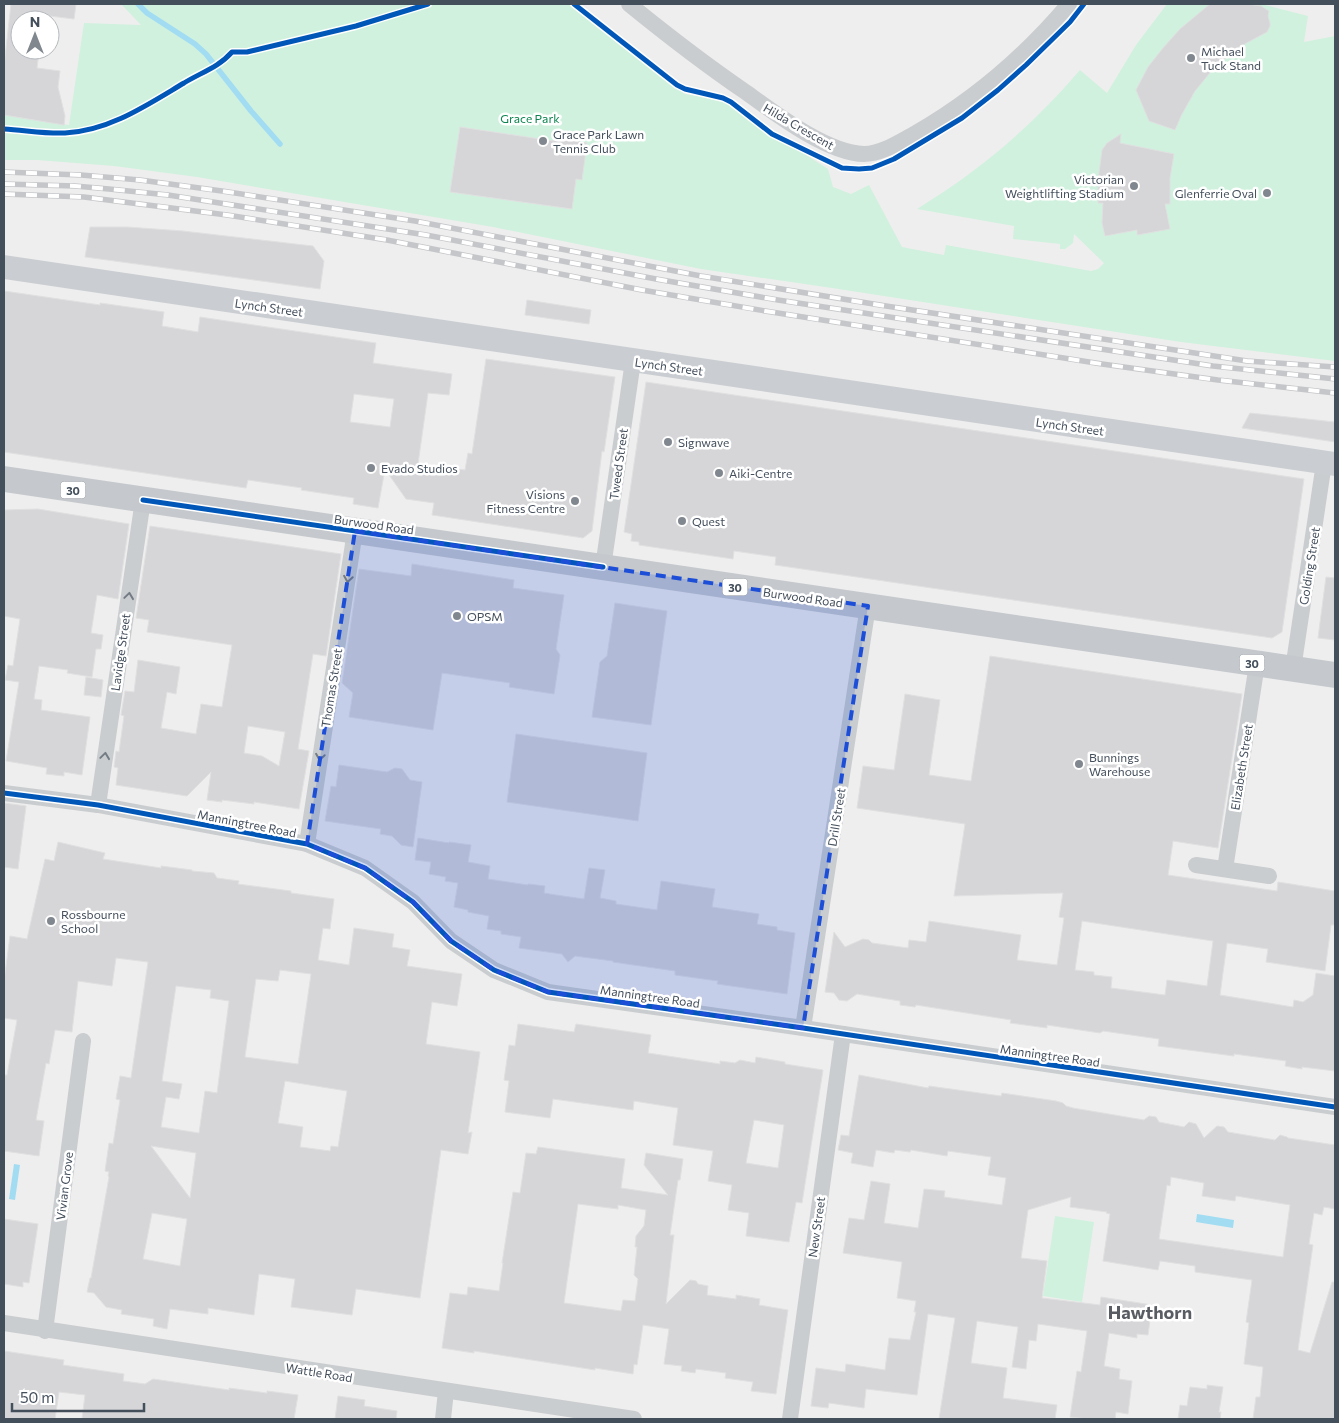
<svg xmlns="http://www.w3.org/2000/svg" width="1339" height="1423" viewBox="0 0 1339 1423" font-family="Commissioner,sans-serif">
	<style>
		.green { fill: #d0f1de }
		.water { fill: #a1dcf2 }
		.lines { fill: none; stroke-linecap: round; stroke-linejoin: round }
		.stream { stroke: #a1dcf2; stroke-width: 5.5 }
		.building { fill: #d6d6d9; stroke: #e0e0e1; fill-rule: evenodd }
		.street { stroke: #cacdcf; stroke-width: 16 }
		.secondary { stroke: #caced2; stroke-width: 24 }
		.primary { stroke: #c5c9cd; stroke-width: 26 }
		.rail-casing { stroke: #c4c6c9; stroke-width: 5.5 }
		.rail { stroke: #fff; stroke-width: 4; stroke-dasharray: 11; stroke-linecap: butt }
		.cycleway-casing { stroke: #fff; stroke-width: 8 }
		.cycleway { stroke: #0057b8; stroke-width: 5 }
		.oneway { stroke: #737b84 }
		.marked { fill: #1d4ed8; fill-opacity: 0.2; stroke: #1d4ed8; stroke-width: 4; stroke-dasharray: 10 6; stroke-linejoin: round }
		.poi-dot { fill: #80878f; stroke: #fff; stroke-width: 2 }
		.labels { text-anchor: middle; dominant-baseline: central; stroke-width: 5; stroke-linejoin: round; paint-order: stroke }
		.shield { fill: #fff; stroke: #7c848d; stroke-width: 1 }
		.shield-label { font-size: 11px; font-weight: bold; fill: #444f5c }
		.poi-label { font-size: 12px; fill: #444f5c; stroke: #fff; text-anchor: start }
		.park-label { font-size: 12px; fill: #0e8550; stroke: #fff }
		.street-label { font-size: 12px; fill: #444f5c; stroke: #fff }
		.district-label { font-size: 18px; font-weight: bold; fill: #595d63; stroke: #fff }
	</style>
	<rect width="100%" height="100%" fill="#efeeee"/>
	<!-- green -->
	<g class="green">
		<path d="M121,4H570L685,94L721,100L828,169L833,187L851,194L869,185L902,247L944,255L946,245L1091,271L1098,269L1104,263L1074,234L1073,243L1065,249H1060V244L1013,239L1014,226L917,209C982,169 1030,128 1080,70L1107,93L1136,45L1167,4H1261L1308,16L1304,42L1335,36V361L1181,342L832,288L701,269L493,227L197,177L114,166L37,160H4V115L69,125L84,23L141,25Z"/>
		<polygon points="1055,1216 1094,1222 1082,1302 1043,1296"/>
	</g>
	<!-- water -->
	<g class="water">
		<polygon points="14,1164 20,1165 15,1200 9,1199"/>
		<polygon points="1197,1214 1234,1220 1233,1228 1196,1222"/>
	</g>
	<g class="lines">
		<!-- stream -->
		<polyline class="stream" points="138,4 147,13 195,44 206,54 251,111 280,144"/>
	</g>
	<!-- building -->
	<g class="building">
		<polygon points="11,4 76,4 74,19 50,16 49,20 20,20 20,50 39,52 37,68 60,71 58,87 65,116 64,125 4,115 4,66"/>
		<polygon points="1210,4 1246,4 1261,6 1269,11 1268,16 1270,23 1270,26 1267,32 1241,46 1214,68 1195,91 1182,114 1175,130 1149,121 1136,90 1148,67 1163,48 1180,29"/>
		<polygon points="460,127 554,141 554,138 587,143 582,180 576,179 572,209 450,192"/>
		<polygon points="1121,134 1120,143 1174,154 1170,178 1170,204 1165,204 1170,229 1137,235 1137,230 1105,236 1102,223 1103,203 1098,203 1098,181 1102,150 1107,143"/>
		<polygon points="90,227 127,227 183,231 313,246 324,261 320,289 85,257"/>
		<path d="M4,291L100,305V303L164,312L162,326L198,332L200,317L376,343L373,363L452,374L449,395L428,393L418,464L465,470L468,453L472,454L486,359L615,377L604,452L602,451L592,531L583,538L432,515L434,503L406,499L385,469L378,508L353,504L354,498L301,490L302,488L248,480L246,488L4,452ZM354,394L394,399L390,427L350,422Z"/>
		<polygon points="527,300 591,310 589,324 525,315"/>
		<polygon points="646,382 1304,479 1282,632 1272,638 775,565 776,557 734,551 733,559 639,545 639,542 631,541 632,534 624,532"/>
		<polygon points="1250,413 1335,422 1335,442 1242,428"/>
		<polygon points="38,509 129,524 118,599 97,595 91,633 103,635 101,649 96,649 92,677 67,673 68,670 39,666 34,699 42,700 41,710 90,717 82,775 64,772 64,776 46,774 47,768 6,761 19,682 5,680 8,665 13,666 20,619 4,616 4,510"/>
		<path d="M150,526L341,554L326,656L313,654L298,749L309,751L299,809L254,802V804L222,800V802L207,800L211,772L187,796L116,785L118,768L114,767L116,751L119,752L124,716L121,715L125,691L134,692L138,660L180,667L176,694L167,692L161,728L196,734L201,704L222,707L232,645L147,632L149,620L136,618ZM248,726L285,732L279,766L262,756L244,753Z"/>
		<polygon points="412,564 514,580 513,588 564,595 556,649 560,655 554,694 509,687 510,683 442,673 433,730 349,717 353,693 342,683 359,569 411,576"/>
		<polygon points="1326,577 1335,578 1335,640 1318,638"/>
		<polygon points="615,603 667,611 651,725 592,717 600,662 607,656"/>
		<path d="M990,656L1242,694L1218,848L1173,841L1168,875L1277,891L1278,882L1335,891V925H1331L1325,971L1266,962L1268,949L1227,943L1220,995L1293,1007L1294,1000L1303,1002L1313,995L1316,973L1335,976V1071L1302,1067V1069L1285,1066L1286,1061L1234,1054V1056L1158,1046L1159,1039L1103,1031L1100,1033L1047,1025V1028L1010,1023L1011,1020L916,1005L915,1007L900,1005V1001L857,994L847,1001L839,1000L834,993L825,992L834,932L845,947L863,939L869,940L872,943L908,948L909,940L926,942L929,921L1021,935L1017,960L1057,965L1064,918L1059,917L1063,893L954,896L965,824L857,808L863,766L894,770L905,694L940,700L929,775L971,781ZM1082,921L1213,941L1207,986L1167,980L1165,995L1111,988L1112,977L1094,975V972L1075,970Z"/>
		<polygon points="86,677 103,680 101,697 84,695"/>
		<polygon points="516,734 647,753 638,821 507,802"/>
		<polygon points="339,765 387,772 395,768 402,769 410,780 422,782 413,847 401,845 392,836 380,834 381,829 325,821 331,786 336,787"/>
		<polygon points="4,803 26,806 18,869 4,867"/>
		<polygon points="418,838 449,843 449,842 471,845 468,862 490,866 488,879 528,885 528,884 545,886 544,893 556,895 584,899 589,868 605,870 600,898 616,901 616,904 657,910 661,881 715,889 712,907 759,914 757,924 777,927 777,930 795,933 787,994 717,984 718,981 675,975 675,971 613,962 613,961 575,956 568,962 562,954 519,948 521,937 501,934 501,931 487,929 489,916 468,912 468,910 454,907 458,883 445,881 446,877 429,874 431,862 415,860"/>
		<path d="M58,842L105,853L103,859L161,868V866L192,870V871L214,873L217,878L239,881L238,884L291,891V893L334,899L330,929L323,928L318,960L349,965L354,928L394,934L392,947L410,950L407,966L462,974L457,1006L432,1002L426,1044L480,1052L468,1133L472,1132L468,1154L441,1150L420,1298L356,1289L352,1315L291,1307L295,1279L259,1274L254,1315L208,1308V1314L170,1309L167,1329L153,1326L154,1319L121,1314L122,1310L106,1307L94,1293L87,1292L90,1278H91L109,1177L108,1176L109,1172L105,1171L109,1143L113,1144L120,1100L116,1099L120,1076L131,1078L148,962L116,958L112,986L78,981L72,1032L55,1030L49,1064L46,1063L36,1120L44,1121L39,1156L4,1151V1075H7L17,1020L4,1018V981L10,936L27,939L45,859L54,861ZM280,970L311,974L298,1064L245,1057L256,979L278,981ZM176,986L211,990L210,998L229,1001L217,1093L205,1091L199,1133L161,1127L166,1097L179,1099L182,1084L162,1081ZM285,1081L347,1091L338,1147L331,1146L330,1151L300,1147L303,1127L278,1123ZM151,1146L196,1153L190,1198ZM152,1213L187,1219L180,1266L143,1259Z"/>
		<path d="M518,1024L574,1032L576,1024L651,1035L648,1053L720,1064V1061L735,1063L740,1060L755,1063L756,1057L785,1062V1064L823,1070L802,1203L796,1202L789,1242L746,1236L749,1213L728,1210L732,1185L708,1181L713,1151L673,1145L678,1108L634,1101L633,1110L553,1099L550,1118L505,1112L509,1081L504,1080L509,1045L515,1046ZM754,1120L784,1125L778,1168L746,1163Z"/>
		<path d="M859,1075L928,1088L929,1086L1001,1096L1002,1093L1056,1101L1063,1103L1066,1106L1073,1108L1144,1120L1149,1116L1156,1117L1159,1122L1184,1127L1189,1122L1196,1124L1204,1138L1217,1126L1224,1127L1228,1132L1275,1140L1280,1135L1287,1137L1288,1138L1335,1145V1209L1324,1207L1322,1215L1314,1213L1309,1244L1313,1245L1298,1350L1310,1353L1332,1282H1335V1419H1253L1256,1397H1260L1263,1367L1244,1364L1249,1323L1246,1322L1252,1280L1195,1272V1266L1160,1261L1158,1270L1103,1261L1110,1214L1106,1213L1107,1212L1070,1207L1071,1197L1028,1210L1021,1258L1047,1261L1042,1298L1100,1305L1101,1297L1152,1305L1148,1335L1137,1334V1338L1109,1333L1104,1366L1120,1369L1119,1379L1132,1381L1128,1414L1116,1412L1115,1419H1089L1070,1417L1077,1371L1081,1372L1087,1331L1038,1324L1036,1341L1029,1340L1026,1369L1012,1367L1018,1327L977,1321L971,1363L1007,1368L1003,1398L1057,1405L1055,1419H939L955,1318L928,1314L917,1395L866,1389L864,1408L829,1403L828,1408L811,1406L816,1368L845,1372L846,1364L885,1370L889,1338L910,1340L916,1312H914L916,1301L897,1298L902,1262L843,1253L849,1218L864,1220L871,1181L890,1184L884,1223L918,1228L924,1189L945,1191L944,1197L1002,1205L1006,1178L988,1175L991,1157L948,1151L947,1156L911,1150L910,1152L895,1150L894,1153L876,1150L873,1167L851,1163L853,1153L838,1150L841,1135L849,1136ZM1171,1177L1204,1183L1202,1196L1235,1201L1236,1196L1290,1205L1283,1257L1159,1239L1167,1185L1170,1186Z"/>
		<path d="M538,1147L625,1159L621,1188L668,1195L644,1165L646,1153L683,1159L680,1180H678L670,1235H674L666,1304L690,1280L696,1281L698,1284L708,1286L707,1295L736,1299V1295L760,1299L759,1305L788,1310L776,1394L751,1391L753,1382L725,1378L726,1373L696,1369L695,1373L681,1371L682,1366L664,1364L669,1329L643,1325L637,1365L634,1364L633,1374L595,1368V1370L474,1351V1353L442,1348L450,1293L467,1295L468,1287L499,1291L503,1263H502L513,1192L520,1193L526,1153L536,1154ZM578,1204L618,1209V1205L646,1210L644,1226L636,1236L635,1247H637L634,1275L638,1279L635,1301L623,1300L621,1311L564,1303Z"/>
		<polygon points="4,1219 38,1224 29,1283 23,1282 23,1287 4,1284"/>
		<polygon points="4,1351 64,1360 63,1365 124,1374 123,1381 145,1384 153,1379 229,1390 229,1388 267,1393 267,1391 298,1395 294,1419 82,1419 85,1395 59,1392 55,1419 4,1419"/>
		<polygon points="1207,1385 1223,1387 1219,1412 1221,1412 1220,1419 1178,1419 1180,1405 1187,1406 1190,1387 1207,1389"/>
		<polygon points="338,1396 365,1400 364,1406 397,1411 396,1419 335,1419"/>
	</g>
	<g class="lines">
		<!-- street -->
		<g class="street">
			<path d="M629,4C667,35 706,65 747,93C776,114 827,153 864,154C882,154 901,141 916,133C975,99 1025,56 1069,4"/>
			<polyline points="603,567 633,361"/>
			<polyline points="1293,669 1324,463"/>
			<polyline points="4,793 98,805 307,844 365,868 413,902 451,941 494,970 548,992 803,1028 1335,1107"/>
			<polyline points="98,805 143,500"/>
			<polyline points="307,844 355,531"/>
			<polyline points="1196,865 1269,876"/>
			<polyline points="1225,869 1257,664"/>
			<polyline points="803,1028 868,606"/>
			<polyline points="4,1323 634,1419"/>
			<polyline points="45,1331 83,1041"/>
			<polyline points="443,1419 446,1391"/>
			<polyline points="790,1419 843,1034"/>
		</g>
		<!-- secondary -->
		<polyline class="secondary" points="4,267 1335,464"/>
		<!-- primary -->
		<polyline class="primary" points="4,479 1335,675"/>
		<defs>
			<g id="rail">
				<polyline points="4,172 81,175 140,180 222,191 415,221 701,276 886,306 1247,361 1335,367"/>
				<polyline points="4,184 75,186 109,189 168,195 226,204 426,235 656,279 778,300 1213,366 1335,379"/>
				<polyline points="4,194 84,197 227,215 387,240 642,290 765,311 1102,364 1218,380 1335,393"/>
			</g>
		</defs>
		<!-- rail casing -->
		<use href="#rail" class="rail-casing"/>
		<!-- rail -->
		<use href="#rail" class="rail"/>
		<defs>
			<g id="cycleway">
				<polyline points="574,4 677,85 685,89 723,98 731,102 772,134 842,168 859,169 872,168 894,159 962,118 998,90 1026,65 1070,22 1084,4"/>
				<path d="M4,129C24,130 45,134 65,133C109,131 147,105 184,83C200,73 219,67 232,52H247L356,26L428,4"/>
				<polyline points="143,500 603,567"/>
				<polyline points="4,793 98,805 307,844 365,868 413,902 451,941 494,970 548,992 803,1028 1335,1107"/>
			</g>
		</defs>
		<!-- cycleway casing -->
		<use href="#cycleway" class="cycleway-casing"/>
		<!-- cycleway -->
		<use href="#cycleway" class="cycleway"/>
	</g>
	<!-- one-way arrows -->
	<defs><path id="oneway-chevron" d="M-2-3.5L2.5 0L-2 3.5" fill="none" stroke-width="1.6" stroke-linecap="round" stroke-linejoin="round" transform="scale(1.25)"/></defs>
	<g class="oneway">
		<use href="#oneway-chevron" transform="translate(348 579) rotate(99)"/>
		<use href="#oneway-chevron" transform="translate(129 596) rotate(-82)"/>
		<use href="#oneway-chevron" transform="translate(105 756) rotate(-82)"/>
		<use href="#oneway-chevron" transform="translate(320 757) rotate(99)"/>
	</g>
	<!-- marked area -->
	<path class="marked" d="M355,531L868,606L803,1028L548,992L494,970L451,941L413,902L365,868L307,844Z"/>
	<!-- markers -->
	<g class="poi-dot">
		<circle cx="1191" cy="58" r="5"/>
		<circle cx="543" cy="141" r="5"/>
		<circle cx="1134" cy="186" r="5"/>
		<circle cx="1267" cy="193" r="5"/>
		<circle cx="668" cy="442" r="5"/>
		<circle cx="371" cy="468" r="5"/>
		<circle cx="719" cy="473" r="5"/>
		<circle cx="575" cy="501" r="5"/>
		<circle cx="682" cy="521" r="5"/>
		<circle cx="457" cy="616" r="5"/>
		<circle cx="1079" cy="764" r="5"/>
		<circle cx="51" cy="921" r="5"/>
	</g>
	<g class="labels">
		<!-- shield labels -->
		<g class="shield">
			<rect x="60.5" y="481.5" width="25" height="17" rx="4"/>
			<rect x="722.5" y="578.5" width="25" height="17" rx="4"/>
			<rect x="1239.5" y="654.5" width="25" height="17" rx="4"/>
		</g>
		<g class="shield-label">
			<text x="73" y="490">30</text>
			<text x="735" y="587">30</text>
			<text x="1252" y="663">30</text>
		</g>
		<!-- poi labels -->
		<g class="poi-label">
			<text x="1201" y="51">Michael<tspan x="1201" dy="14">Tuck Stand</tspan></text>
			<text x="553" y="134">Grace Park Lawn<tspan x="553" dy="14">Tennis Club</tspan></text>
			<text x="1124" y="179" text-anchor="end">Victorian<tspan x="1124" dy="14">Weightlifting Stadium</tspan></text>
			<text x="1257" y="193" text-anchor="end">Glenferrie Oval</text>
			<text x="678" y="442">Signwave</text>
			<text x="381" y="468">Evado Studios</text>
			<text x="729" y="473">Aiki-Centre</text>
			<text x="565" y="494" text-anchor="end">Visions<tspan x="565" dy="14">Fitness Centre</tspan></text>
			<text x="692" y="521">Quest</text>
			<text x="467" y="616">OPSM</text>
			<text x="1089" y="757">Bunnings<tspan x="1089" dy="14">Warehouse</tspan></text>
			<text x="61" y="914">Rossbourne<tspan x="61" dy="14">School</tspan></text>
		</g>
		<!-- park labels -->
		<g class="park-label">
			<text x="530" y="118">Grace Park</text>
		</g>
		<!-- street labels -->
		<g class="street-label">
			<text transform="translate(799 126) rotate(30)">Hilda Crescent</text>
			<text transform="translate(269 307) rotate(8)">Lynch Street</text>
			<text transform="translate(669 366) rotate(8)">Lynch Street</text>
			<text transform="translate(1070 426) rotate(8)">Lynch Street</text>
			<text transform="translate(618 464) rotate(-82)">Tweed Street</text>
			<text transform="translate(374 524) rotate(8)">Burwood Road</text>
			<text transform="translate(1309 566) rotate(-81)">Golding Street</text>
			<text transform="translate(803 597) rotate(8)">Burwood Road</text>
			<text transform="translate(120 652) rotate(-82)">Lavidge Street</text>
			<text transform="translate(331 688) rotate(-81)">Thomas Street</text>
			<text transform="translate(1241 767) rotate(-81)">Elizabeth Street</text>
			<text transform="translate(836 817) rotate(-81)">Drill Street</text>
			<text transform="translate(247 823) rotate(11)">Manningtree Road</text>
			<text transform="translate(650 996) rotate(8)">Manningtree Road</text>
			<text transform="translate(1050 1055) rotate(8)">Manningtree Road</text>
			<text transform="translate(64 1186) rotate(-83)">Vivian Grove</text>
			<text transform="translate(816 1227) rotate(-82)">New Street</text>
			<text transform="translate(319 1372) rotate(9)">Wattle Road</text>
		</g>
		<!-- district labels -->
		<g class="district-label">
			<text x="1150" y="1312">Hawthorn</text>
		</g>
	</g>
	<!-- border -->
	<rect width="1339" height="1423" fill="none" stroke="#444f5c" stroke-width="10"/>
	<!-- north arrow -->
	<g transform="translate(35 35)"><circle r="24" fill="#ffffff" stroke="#b4b9be"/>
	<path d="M0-4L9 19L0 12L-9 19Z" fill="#80878f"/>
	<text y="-8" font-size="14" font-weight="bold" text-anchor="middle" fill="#444f5c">N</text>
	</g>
	<!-- scale -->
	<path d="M12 1403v8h132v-8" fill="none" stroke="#444f5c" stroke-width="2.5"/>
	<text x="20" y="1403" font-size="15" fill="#444f5c" stroke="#ffffff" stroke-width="4" paint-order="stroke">50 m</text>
</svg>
